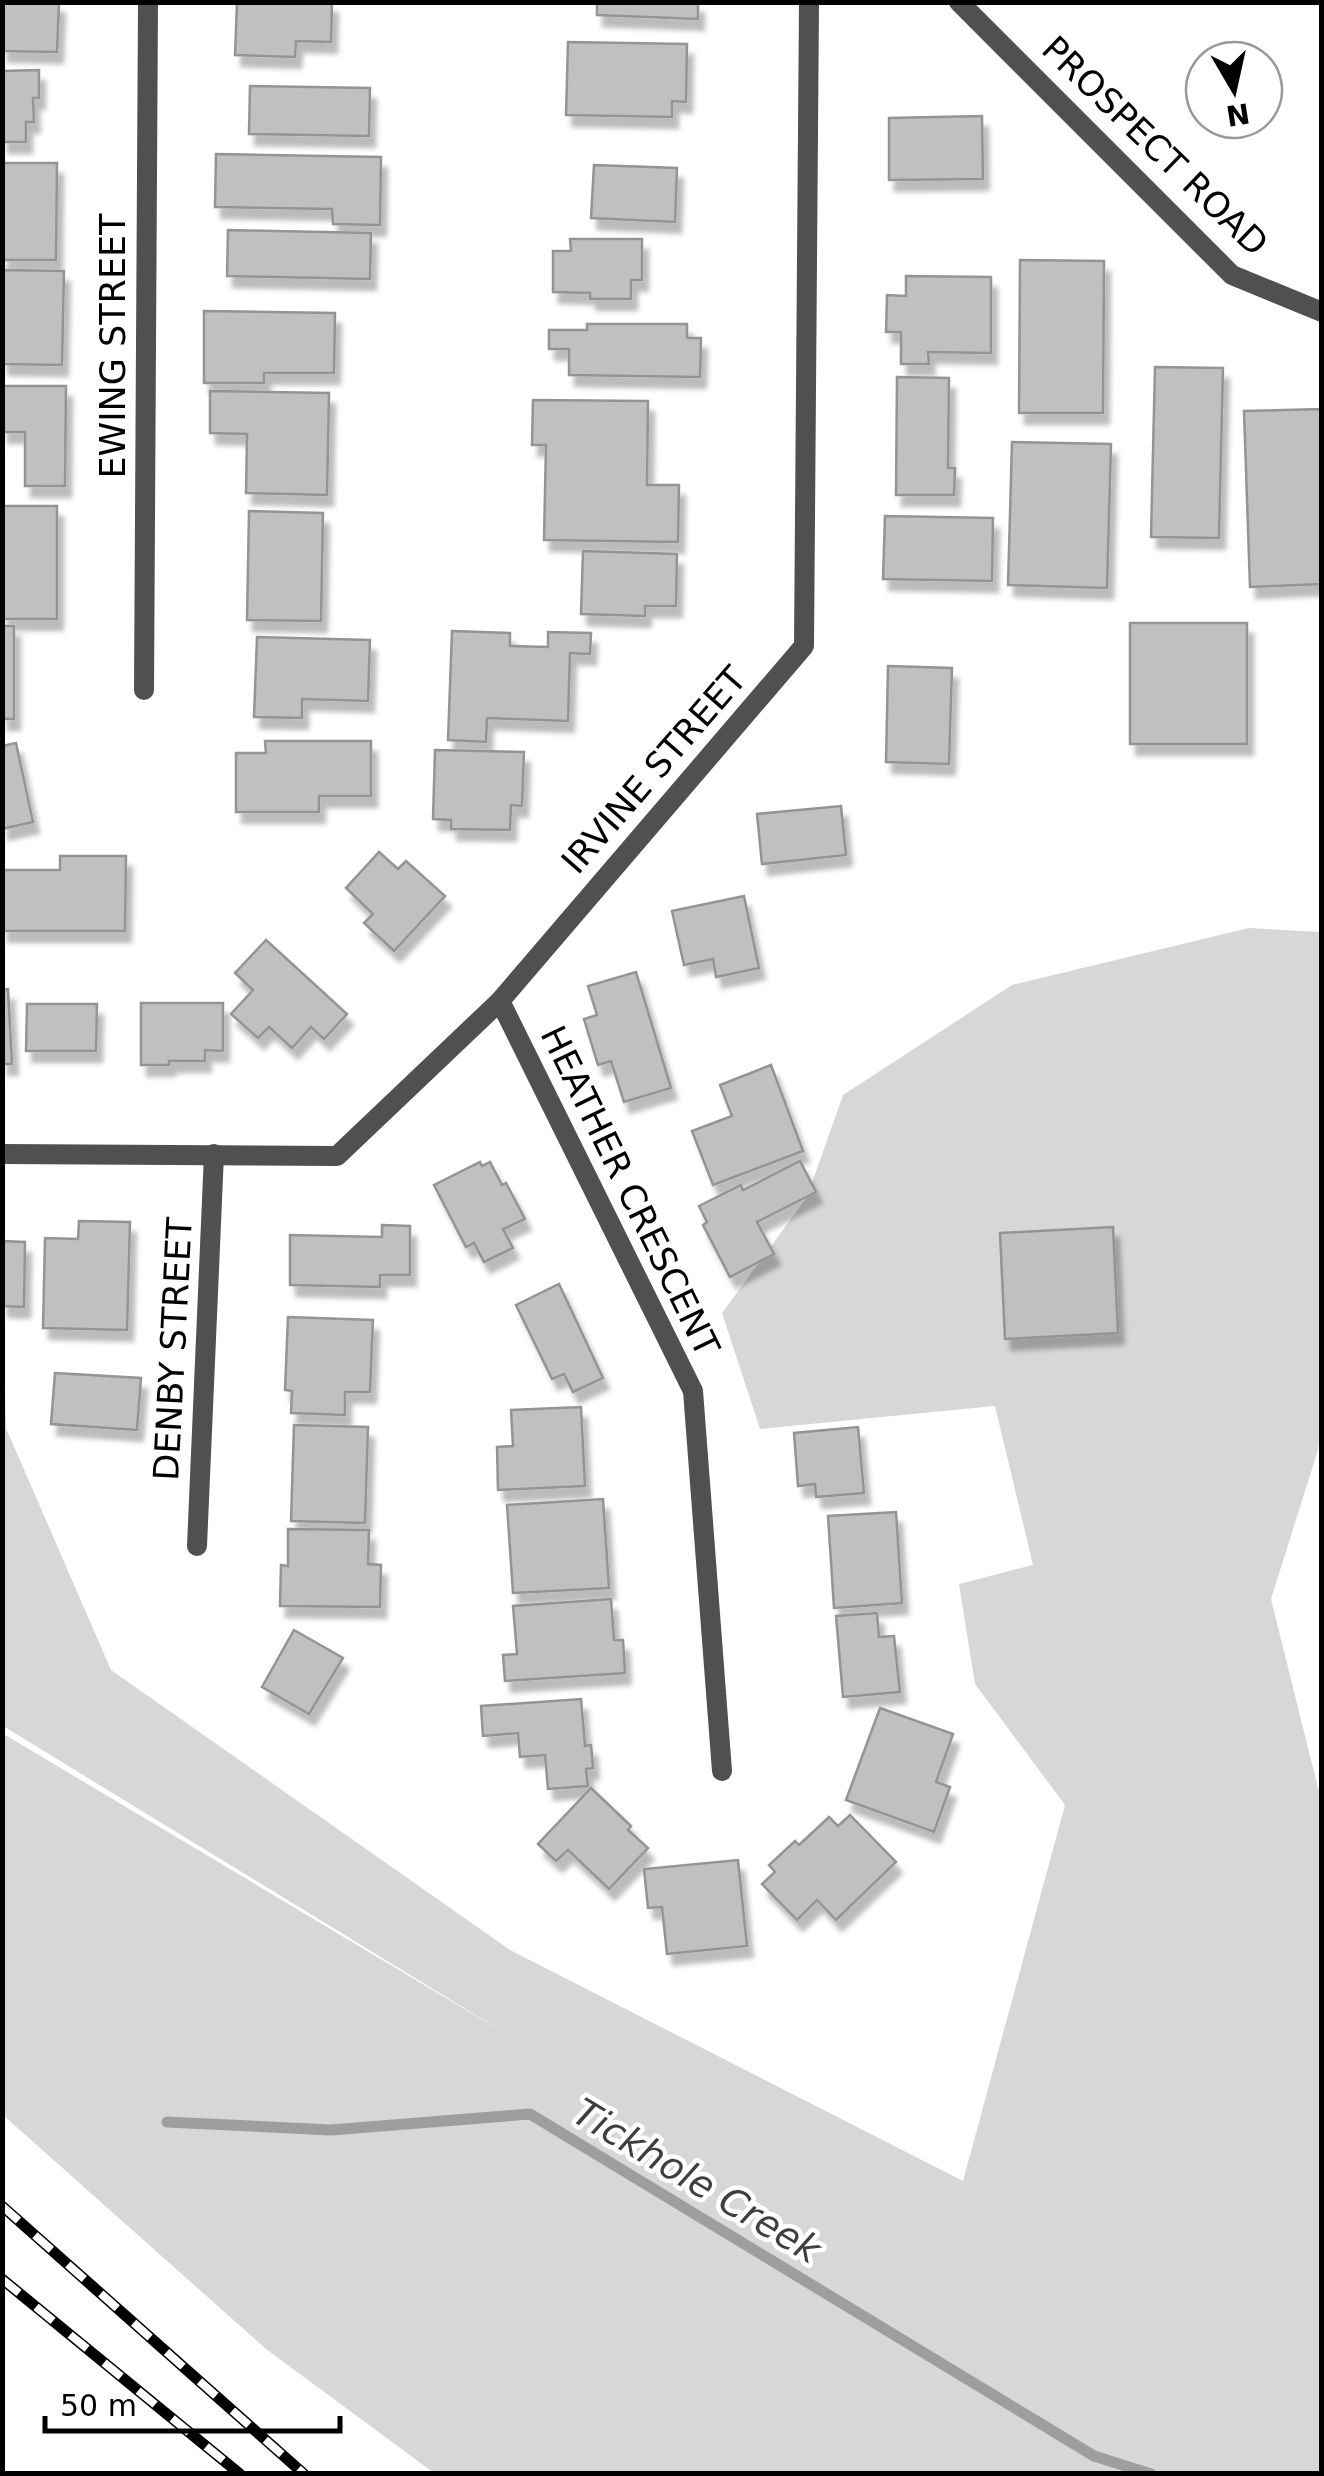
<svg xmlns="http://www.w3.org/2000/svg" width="1324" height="2476" viewBox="0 0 1324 2476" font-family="'DejaVu Sans',sans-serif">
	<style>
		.green { fill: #d7d7d7 }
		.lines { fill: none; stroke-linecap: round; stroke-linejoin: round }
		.stream { stroke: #9e9e9e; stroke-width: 11 }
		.building { fill: #c0c0c0; stroke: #949494; stroke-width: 2.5; filter: url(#shadow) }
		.minor { stroke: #505050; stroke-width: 20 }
		.rail-casing { stroke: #000; stroke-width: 11 }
		.rail { stroke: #fff; stroke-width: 8; stroke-dasharray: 22; stroke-linecap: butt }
		.labels { text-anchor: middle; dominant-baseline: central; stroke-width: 9; stroke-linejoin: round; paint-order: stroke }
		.street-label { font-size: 35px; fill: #000; stroke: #fff }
		.water-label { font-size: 38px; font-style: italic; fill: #3f3f3f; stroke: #fff }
	</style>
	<defs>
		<filter id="shadow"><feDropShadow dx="6" dy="11" stdDeviation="2.5" flood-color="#0004"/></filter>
	</defs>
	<rect width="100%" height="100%" fill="#fff"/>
	<!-- green -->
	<polygon class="green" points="1249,928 1321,932 1322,1405 1318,1450 1271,1599 1322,1804 1321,2473 434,2473 266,2349 3,2115 2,1733 513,2038 3,1726 3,1386 5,1387 6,1428 111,1670 510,1950 963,2181 1065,1805 975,1684 959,1584 1033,1565 995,1406 760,1429 722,1313 807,1197 843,1095 1012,985"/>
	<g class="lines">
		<!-- stream -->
		<polyline class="stream" points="167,2122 331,2130 530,2114 1094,2456 1151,2474"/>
	</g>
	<!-- building -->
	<g class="building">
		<polygon points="2,2 59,2 57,52 2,51"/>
		<polygon points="237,2 332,2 331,42 296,41 295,57 235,55"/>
		<polygon points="597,2 698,2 698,19 597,15"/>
		<polygon points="568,42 687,44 686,102 672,101 672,117 566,115"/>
		<polygon points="39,70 39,98 33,98 34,122 26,122 26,142 2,142 2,71"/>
		<polygon points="250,86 370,88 369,136 249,134"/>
		<polygon points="982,116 983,179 889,180 889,118"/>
		<polygon points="216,154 381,157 380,225 333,224 332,209 215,207"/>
		<polygon points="2,163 57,163 56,260 2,260"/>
		<polygon points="594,165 677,168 675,222 591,218"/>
		<polygon points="228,230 371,233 370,279 227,276"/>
		<polygon points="570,239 642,239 642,280 631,280 631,299 590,299 590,293 553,292 553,251 571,251"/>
		<polygon points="1020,260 1104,261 1103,413 1019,413"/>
		<polygon points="3,270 64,271 62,365 2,364"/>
		<polygon points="906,276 991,277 991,353 928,352 929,364 901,364 901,332 886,332 887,295 906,296"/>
		<polygon points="204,311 335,313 334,373 264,373 264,383 204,383"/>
		<polygon points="587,324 687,324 687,338 701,338 700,377 569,375 569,349 549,349 549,330 587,330"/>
		<polygon points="1155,367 1223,368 1219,538 1151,537"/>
		<polygon points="897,377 949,378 948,468 955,468 954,495 896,495"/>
		<polygon points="2,386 66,386 65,486 25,486 25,432 2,432"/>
		<polygon points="210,391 329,393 327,495 246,493 247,434 210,433"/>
		<polygon points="533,400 648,401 647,485 679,485 678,542 544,540 546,445 532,445"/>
		<polygon points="1322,409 1322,584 1250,587 1244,411"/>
		<polygon points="1012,442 1111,444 1107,588 1008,585"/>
		<rect x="2" y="506" width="55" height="113"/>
		<polygon points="249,511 323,513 321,621 247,620"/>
		<polygon points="885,516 993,518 992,581 883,579"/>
		<polygon points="583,551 677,554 676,606 645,606 645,616 581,614"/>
		<rect x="1130" y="623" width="117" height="121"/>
		<rect x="2" y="626" width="12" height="93"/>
		<polygon points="452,631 510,633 510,646 548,647 548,632 591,633 590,654 570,653 568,721 487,718 486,742 448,740"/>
		<polygon points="257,637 370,640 368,701 302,699 302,718 254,717"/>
		<polygon points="888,666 952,668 949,764 886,762"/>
		<polygon points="265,741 371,741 371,796 319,796 319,812 236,812 236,753 266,753"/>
		<polygon points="16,743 33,822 2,829 2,746"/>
		<polygon points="435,750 524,752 522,806 511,805 510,830 451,829 451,820 433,819"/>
		<polygon points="841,806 846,855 762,864 757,814"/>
		<polygon points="379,852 398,869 406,861 445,896 394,951 364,923 373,914 346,888"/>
		<polygon points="60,856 126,856 125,931 2,931 2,870 60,870"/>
		<polygon points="744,896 759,968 716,977 713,959 684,965 672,911"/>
		<polygon points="266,940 347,1014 324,1039 311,1027 292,1048 269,1027 258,1038 231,1014 253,990 235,973"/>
		<polygon points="636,972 671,1088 624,1102 611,1061 598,1065 584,1019 597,1015 588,986"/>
		<polygon points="8,989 12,1064 2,1064 2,990"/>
		<polygon points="141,1003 223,1003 223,1051 205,1050 205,1061 169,1061 169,1065 141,1065"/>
		<polygon points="27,1004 97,1004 96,1051 26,1051"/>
		<polygon points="771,1065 803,1151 713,1185 692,1131 732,1116 720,1085"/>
		<polygon points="800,1161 816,1192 757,1222 774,1254 730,1277 703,1225 707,1222 699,1206 741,1185 743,1190"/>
		<polygon points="480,1162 482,1166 490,1162 502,1185 506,1183 525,1219 503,1229 513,1248 484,1262 474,1243 466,1247 434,1185"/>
		<polygon points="79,1221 130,1222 127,1330 43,1328 45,1238 78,1239"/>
		<polygon points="382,1225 410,1226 410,1275 380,1275 380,1287 290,1285 290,1235 382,1237"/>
		<polygon points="1113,1227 1118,1333 1005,1339 1000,1233"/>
		<polygon points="2,1241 25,1242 24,1307 2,1306"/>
		<polygon points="559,1284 603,1378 573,1392 564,1374 552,1379 516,1305"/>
		<polygon points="288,1317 373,1320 370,1392 345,1392 345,1415 291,1413 292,1391 285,1390"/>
		<polygon points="55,1373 141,1378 137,1430 51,1424"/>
		<polygon points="581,1407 585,1486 498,1490 497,1447 513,1446 511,1410"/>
		<polygon points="294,1425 368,1427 365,1523 291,1521"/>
		<polygon points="858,1427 864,1493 816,1497 815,1484 798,1486 794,1433"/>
		<polygon points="603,1499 609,1588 513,1593 507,1505"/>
		<polygon points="896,1512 902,1603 834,1608 828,1516"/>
		<polygon points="288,1529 369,1530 368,1564 381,1565 380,1607 280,1606 281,1565 288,1566"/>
		<polygon points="611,1599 614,1640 623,1640 625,1673 505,1681 503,1655 517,1654 513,1606"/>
		<polygon points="877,1613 879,1637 894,1636 900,1692 843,1697 836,1616"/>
		<polygon points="294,1630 343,1658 309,1714 262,1687"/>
		<polygon points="581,1699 585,1746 591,1745 593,1768 586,1769 588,1786 548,1789 545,1755 520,1757 518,1733 483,1736 481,1706"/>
		<polygon points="880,1708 953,1734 936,1782 950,1787 934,1832 846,1800"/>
		<polygon points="591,1788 631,1826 628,1830 648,1848 609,1889 568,1850 556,1861 538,1844"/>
		<polygon points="850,1815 896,1862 836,1920 817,1900 797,1920 762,1884 775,1872 769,1865 795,1841 799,1845 829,1817 838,1826"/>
		<polygon points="738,1860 747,1946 667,1954 662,1907 648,1908 644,1869"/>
	</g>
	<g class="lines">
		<!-- minor -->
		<g class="minor">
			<polyline points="959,2 1232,275 1322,312"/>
			<polyline points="144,690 148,2"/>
			<polyline points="500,1001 693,1391 722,1771"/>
			<polyline points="2,1154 337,1156 500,1001 804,646 809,2"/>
			<polyline points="197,1546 214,1154"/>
		</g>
		<defs>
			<g id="rail">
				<polyline points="2,2206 304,2474"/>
				<polyline points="2,2279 240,2474"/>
			</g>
		</defs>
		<!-- rail casing -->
		<use href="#rail" class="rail-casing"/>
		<!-- rail -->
		<use href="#rail" class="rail"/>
	</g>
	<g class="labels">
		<!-- street labels -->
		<g class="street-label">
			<text transform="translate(1155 146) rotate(44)">PROSPECT ROAD</text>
			<text transform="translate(113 346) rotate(-90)">EWING STREET</text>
			<text transform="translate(654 770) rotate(-49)">IRVINE STREET</text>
			<text transform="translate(630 1191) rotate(64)">HEATHER CRESCENT</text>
			<text transform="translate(173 1349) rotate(-87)">DENBY STREET</text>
		</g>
		<!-- water labels -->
		<g class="water-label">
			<text transform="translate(697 2181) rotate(31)">Tickhole Creek</text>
		</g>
	</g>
	<!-- border -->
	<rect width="1324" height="2476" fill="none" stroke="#000000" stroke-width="10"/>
	<!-- north arrow -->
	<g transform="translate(1234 90) rotate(171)"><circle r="48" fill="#ffffff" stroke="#999999" stroke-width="2.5"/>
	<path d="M0-8L18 38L0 25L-18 38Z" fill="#000000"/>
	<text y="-15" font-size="28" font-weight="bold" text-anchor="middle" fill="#000000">N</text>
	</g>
	<!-- scale -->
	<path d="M45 2416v15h295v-15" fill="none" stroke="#000000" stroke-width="5"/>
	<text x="60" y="2416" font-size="30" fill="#000000" stroke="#ffffff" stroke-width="8" paint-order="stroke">50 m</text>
</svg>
